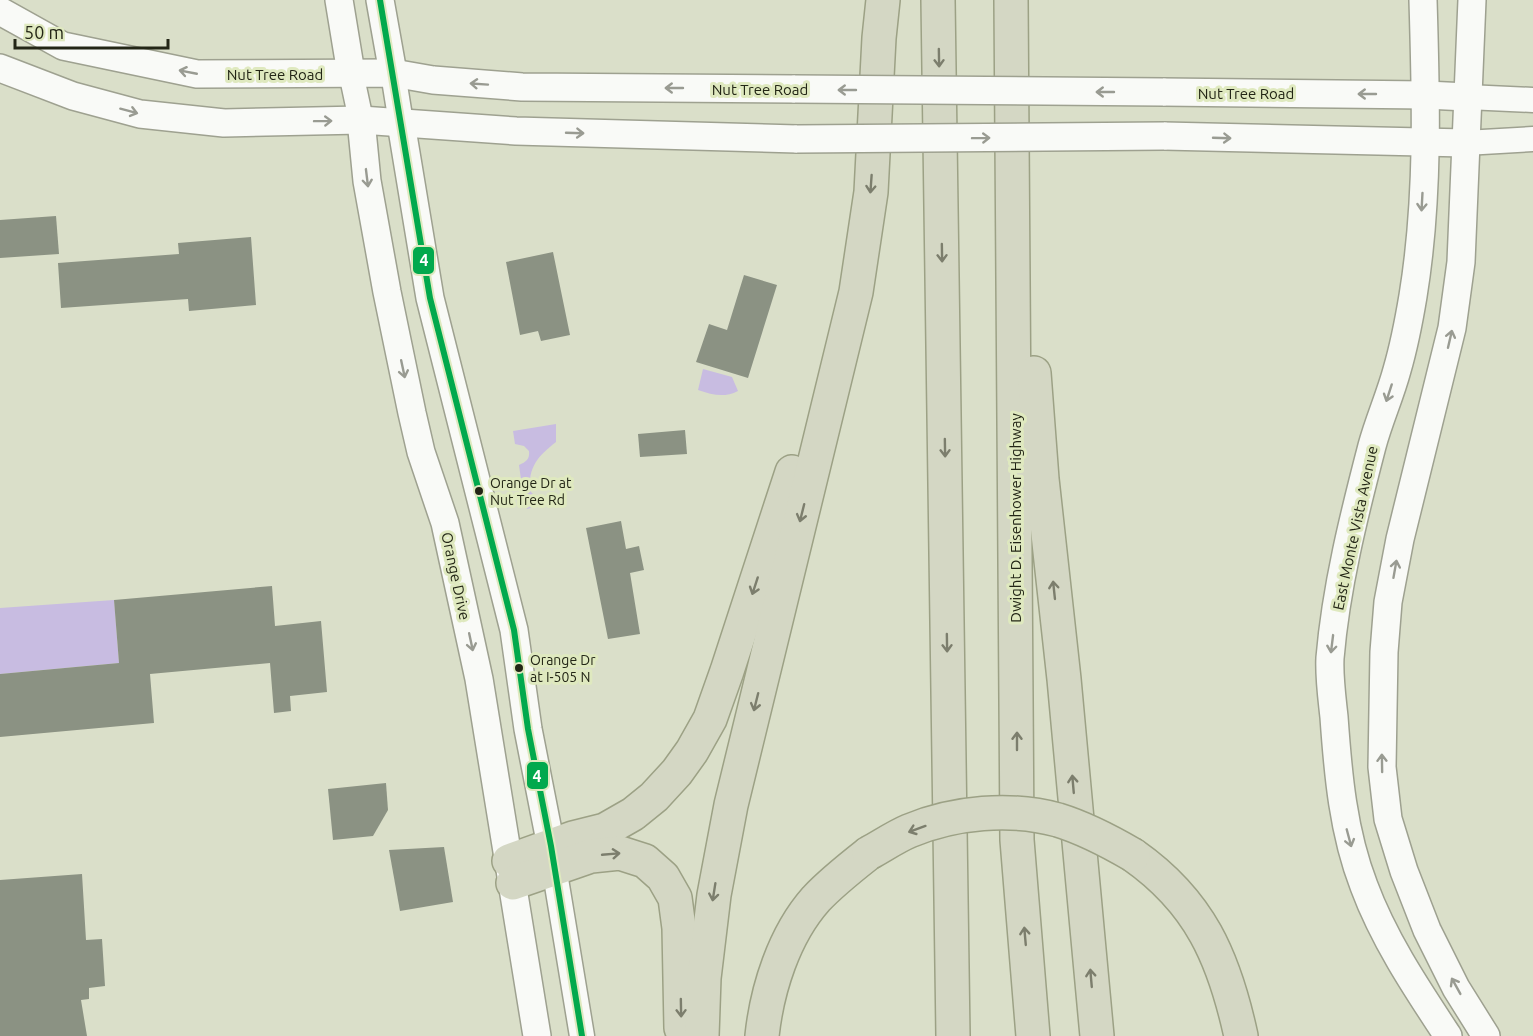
<svg xmlns="http://www.w3.org/2000/svg" width="1533" height="1036" viewBox="0 0 1533 1036" font-family="Ubuntu,sans-serif">
	<style>
		.green { fill: #c8bce1 }
		.building { fill: #8b9283 }
		.lines { fill: none; stroke-linecap: round; stroke-linejoin: round }
		.tertiary-casing { stroke: #9ea190; stroke-width: 27 }
		.secondary-casing { stroke: #9ea190; stroke-width: 30 }
		.motorway-casing { stroke: #9ca185; stroke-width: 36 }
		.tertiary { stroke: #f9faf7; stroke-width: 24 }
		.secondary { stroke: #f9faf7; stroke-width: 27 }
		.motorway { stroke: #d4d7c4; stroke-width: 33 }
		.secondary-bridge-casing { stroke: #9ea190; stroke-width: 30; stroke-linecap: butt }
		.motorway-bridge-casing { stroke: #9ca185; stroke-width: 36; stroke-linecap: butt }
		.secondary-bridge { stroke: #f9faf7; stroke-width: 27 }
		.motorway-bridge { stroke: #d4d7c4; stroke-width: 33 }
		.bus-1-casing { stroke: #dfe9bf; stroke-width: 10 }
		.bus-1 { stroke: #02a94d; stroke-width: 6 }
		.oneway { stroke: #7c7e6d }
		.oneway2 { stroke: #999b92 }
		.bus-dot { fill: #232616; stroke: #dfe9bf; stroke-width: 2 }
		.labels { text-anchor: middle; dominant-baseline: central; stroke-width: 6; stroke-linejoin: round; paint-order: stroke }
		.bus-label { font-size: 14px; fill: #232616; stroke: #dfe9bf; text-anchor: start }
		.street-label { font-size: 15px; fill: #232616; stroke: #dfe9bf }
		.line-badge { stroke: #dfe9bf; stroke-width: 2 }
		.badge-label { font-size: 16px; text-anchor: middle; font-weight: bold; fill: #fff }
	</style>
	<rect width="100%" height="100%" fill="#dadfc9"/>
	<!-- green -->
	<g class="green">
		<path d="M703,369L732,377L738,391C724,398 713,395 698,390Z"/>
		<path d="M556,424V442C538,456 528,467 530,491L536,497L538,506L527,509L524,501L519,465C526,462 530,459 529,451L524,446L515,444L513,431Z"/>
		<polygon points="114,600 119,663 0,674 0,608"/>
	</g>
	<!-- building -->
	<g class="building">
		<polygon points="56,216 59,254 0,258 0,220"/>
		<polygon points="251,237 256,305 189,311 188,299 61,308 58,263 179,254 178,243"/>
		<polygon points="553,252 570,335 541,341 538,331 520,335 506,262"/>
		<polygon points="744,275 777,285 748,378 696,362 709,324 727,330"/>
		<polygon points="685,430 687,454 640,457 638,434"/>
		<polygon points="621,521 626,549 639,546 644,570 630,573 640,634 608,639 586,528"/>
		<polygon points="272,586 275,626 321,621 327,692 290,696 291,711 274,713 270,663 150,674 154,723 0,737 0,674 119,663 114,600"/>
		<polygon points="386,783 388,810 373,836 333,840 328,789"/>
		<polygon points="444,847 453,902 400,911 389,850"/>
		<polygon points="82,874 86,940 102,939 105,986 89,988 89,999 81,1000 87,1036 0,1036 0,880"/>
	</g>
	<g class="lines">
		<defs>
			<g id="tertiary">
				<polyline points="351,73 361,120"/>
				<polyline points="393,73 401,123"/>
				<polyline points="1467,97 1533,100"/>
				<polyline points="1465,143 1533,139"/>
				<polyline points="552,855 582,1036"/>
			</g>
			<g id="secondary">
				<polyline points="339,0 351,73"/>
				<polyline points="380,0 393,73"/>
				<path d="M1423,0C1426,98 1429,198 1413,296C1409,320 1404,346 1397,370C1390,396 1379,420 1372,446C1354,515 1336,587 1330,658C1329,677 1332,698 1334,717C1338,774 1343,832 1364,886C1384,940 1417,989 1448,1036"/>
				<polyline points="1472,0 1461,262 1452,328 1400,539 1388,602 1384,652 1382,767 1388,819 1404,871 1427,930 1456,988 1486,1036"/>
				<polyline points="0,11 63,46 197,74 393,73 433,80 522,87 795,89"/>
				<polyline points="0,68 73,96 140,114 224,123 361,120 516,131 797,139"/>
				<polyline points="1163,92 1426,95 1467,97"/>
				<polyline points="361,120 367,181 387,292 412,413 421,452 445,523 479,679 537,1036"/>
				<polyline points="401,123 430,298 514,630 528,729 551,846"/>
				<polyline points="1164,136 1465,143"/>
			</g>
			<g id="motorway">
				<polyline points="938,0 953,1036"/>
				<polyline points="1011,0 1017,840 1033,1036"/>
				<polyline points="1034,373 1042,479 1064,679 1097,1036"/>
				<path d="M1133,855C1200,902 1224,958 1241,1036"/>
				<polyline points="509,861 573,838 605,830 633,814 654,797 677,772 692,751 710,719 727,671 792,472"/>
				<polyline points="513,883 591,856 620,853 645,861 663,877 675,898 679,928 681,1028"/>
				<polyline points="702,1036 704,978 714,895 731,805 856,292 871,192 879,38 883,0"/>
				<path d="M762,1036C767,989 784,935 816,899C832,882 850,868 869,853"/>
			</g>
		</defs>
		<!-- tertiary casing -->
		<use href="#tertiary" class="tertiary-casing"/>
		<!-- secondary casing -->
		<use href="#secondary" class="secondary-casing"/>
		<!-- motorway casing -->
		<use href="#motorway" class="motorway-casing"/>
		<!-- tertiary -->
		<use href="#tertiary" class="tertiary"/>
		<!-- secondary -->
		<use href="#secondary" class="secondary"/>
		<!-- motorway -->
		<use href="#motorway" class="motorway"/>
		<defs>
			<g id="secondary-bridge">
				<polyline points="795,89 1163,92"/>
				<polyline points="797,139 1164,136"/>
			</g>
			<path id="motorway-bridge" d="M869,853C882,846 895,837 909,831C954,812 1011,807 1058,820C1084,828 1109,841 1133,855"/>
		</defs>
		<!-- secondary-bridge casing -->
		<use href="#secondary-bridge" class="secondary-bridge-casing"/>
		<!-- motorway-bridge casing -->
		<use href="#motorway-bridge" class="motorway-bridge-casing"/>
		<!-- secondary-bridge -->
		<use href="#secondary-bridge" class="secondary-bridge"/>
		<!-- motorway-bridge -->
		<use href="#motorway-bridge" class="motorway-bridge"/>
		<defs>
			<polyline id="bus-1" points="380,0 430,298 514,630 528,729 551,846 582,1036"/>
		</defs>
		<!-- bus-1 casing -->
		<use href="#bus-1" class="bus-1-casing"/>
		<!-- bus-1 -->
		<use href="#bus-1" class="bus-1"/>
	</g>
	<!-- one-way arrows -->
	<defs><path id="oneway-shaft" d="M-6 0H5M1.5-3L5.5 0L1.5 3" fill="none" stroke-width="1.6" stroke-linecap="round" stroke-linejoin="round" transform="scale(1.5)"/></defs>
	<g class="oneway">
		<use href="#oneway-shaft" transform="translate(939 58) rotate(89)"/>
		<use href="#oneway-shaft" transform="translate(871 184) rotate(94)"/>
		<use href="#oneway-shaft" transform="translate(942 253) rotate(89)"/>
		<use href="#oneway-shaft" transform="translate(945 448) rotate(89)"/>
		<use href="#oneway-shaft" transform="translate(802 513) rotate(104)"/>
		<use href="#oneway-shaft" transform="translate(755 586) rotate(108)"/>
		<use href="#oneway-shaft" transform="translate(1054 590) rotate(-96)"/>
		<use href="#oneway-shaft" transform="translate(947 643) rotate(89)"/>
		<use href="#oneway-shaft" transform="translate(756 702) rotate(104)"/>
		<use href="#oneway-shaft" transform="translate(1017 741) rotate(-90)"/>
		<use href="#oneway-shaft" transform="translate(1073 784) rotate(-95)"/>
		<use href="#oneway-shaft" transform="translate(917 829) rotate(160)"/>
		<use href="#oneway-shaft" transform="translate(611 854) rotate(-5)"/>
		<use href="#oneway-shaft" transform="translate(714 892) rotate(99)"/>
		<use href="#oneway-shaft" transform="translate(1025 936) rotate(-95)"/>
		<use href="#oneway-shaft" transform="translate(1091 978) rotate(-95)"/>
		<use href="#oneway-shaft" transform="translate(681 1008) rotate(89)"/>
	</g>
	<g class="oneway2">
		<use href="#oneway-shaft" transform="translate(188 72) rotate(-169)"/>
		<use href="#oneway-shaft" transform="translate(479 84) rotate(-176)"/>
		<use href="#oneway-shaft" transform="translate(674 88) rotate(-180)"/>
		<use href="#oneway-shaft" transform="translate(847 90) rotate(-180)"/>
		<use href="#oneway-shaft" transform="translate(1105 92) rotate(-180)"/>
		<use href="#oneway-shaft" transform="translate(1367 94) rotate(-180)"/>
		<use href="#oneway-shaft" transform="translate(129 111) rotate(15)"/>
		<use href="#oneway-shaft" transform="translate(323 121) rotate(-1)"/>
		<use href="#oneway-shaft" transform="translate(575 133) rotate(2)"/>
		<use href="#oneway-shaft" transform="translate(981 138) rotate(-1)"/>
		<use href="#oneway-shaft" transform="translate(1222 138) rotate(2)"/>
		<use href="#oneway-shaft" transform="translate(367 178) rotate(83)"/>
		<use href="#oneway-shaft" transform="translate(1422 202) rotate(93)"/>
		<use href="#oneway-shaft" transform="translate(1450 339) rotate(-77)"/>
		<use href="#oneway-shaft" transform="translate(403 369) rotate(78)"/>
		<use href="#oneway-shaft" transform="translate(1389 393) rotate(108)"/>
		<use href="#oneway-shaft" transform="translate(1395 569) rotate(-80)"/>
		<use href="#oneway-shaft" transform="translate(471 642) rotate(78)"/>
		<use href="#oneway-shaft" transform="translate(1332 644) rotate(97)"/>
		<use href="#oneway-shaft" transform="translate(1382 763) rotate(-91)"/>
		<use href="#oneway-shaft" transform="translate(1349 838) rotate(75)"/>
		<use href="#oneway-shaft" transform="translate(1456 986) rotate(-119)"/>
	</g>
	<!-- markers -->
	<g class="bus-dot">
		<circle cx="479" cy="491" r="5"/>
		<circle cx="519" cy="668" r="5"/>
	</g>
	<g class="labels">
		<!-- bus labels -->
		<g class="bus-label">
			<text x="490" y="483">Orange Dr at<tspan x="490" dy="17">Nut Tree Rd</tspan></text>
			<text x="530" y="660">Orange Dr<tspan x="530" dy="17">at I-505 N</tspan></text>
		</g>
		<!-- street labels -->
		<g class="street-label">
			<text x="275" y="74">Nut Tree Road</text>
			<text x="760" y="89">Nut Tree Road</text>
			<text x="1246" y="93">Nut Tree Road</text>
			<text transform="translate(1015 518) rotate(-90)">Dwight D. Eisenhower Highway</text>
			<text transform="translate(1355 528) rotate(-78)">East Monte Vista Avenue</text>
			<text transform="translate(456 576) rotate(78)">Orange Drive</text>
		</g>
	</g>
	<g class="line-badge">
		<rect x="412" y="246" width="23" height="29" rx="6" fill="#02a94d"/>
		<rect x="526" y="761" width="23" height="29" rx="6" fill="#02a94d"/>
	</g>
	<g class="badge-label">
		<text x="424" y="266">4</text>
		<text x="537" y="782">4</text>
	</g>
	<!-- scale -->
	<path d="M15 39v9h153v-9" fill="none" stroke="#232616" stroke-width="3"/>
	<text x="24" y="39" font-size="18" fill="#232616" stroke="#dfe9bf" stroke-width="4.5" paint-order="stroke">50 m</text>
</svg>
